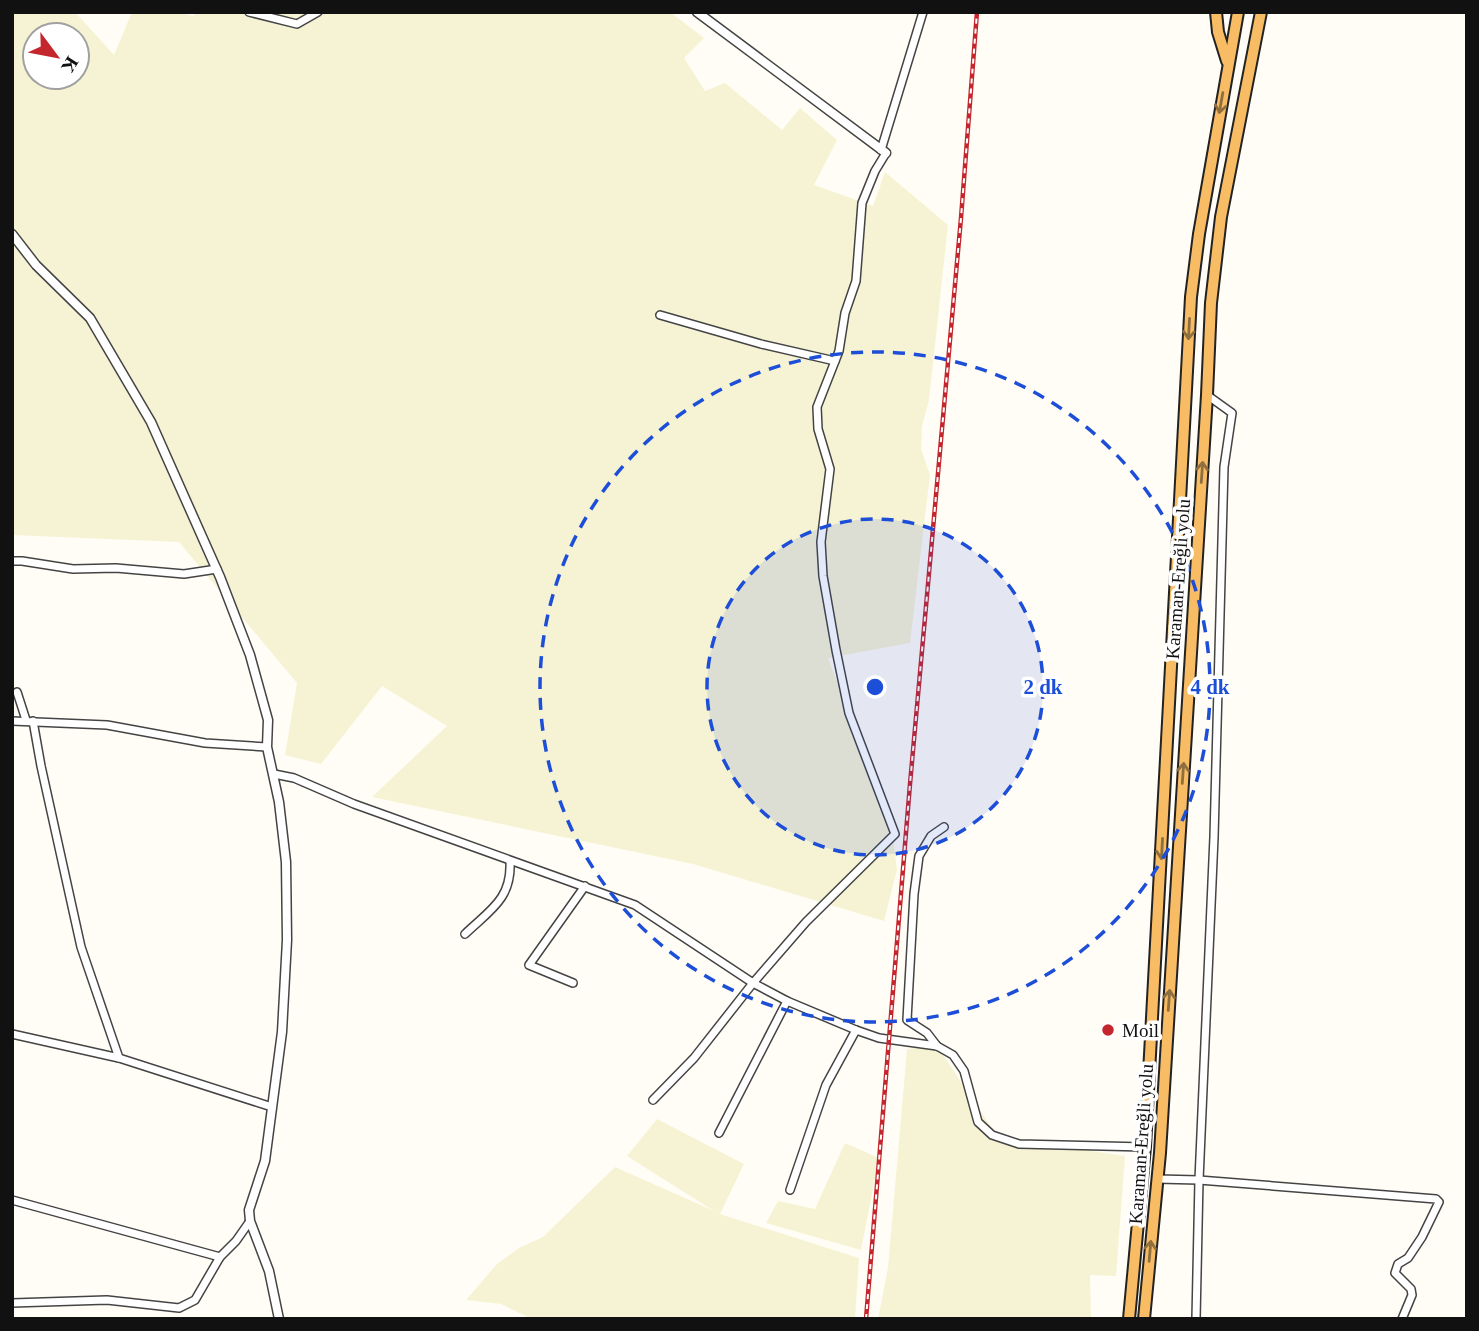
<svg xmlns="http://www.w3.org/2000/svg" width="1479" height="1331" viewBox="0 0 1479 1331" font-family="'Times New Roman',serif">
	<style>
		.farmland { fill: #f6f3d4; fill-rule: evenodd }
		.lines { fill: none; stroke-linecap: round; stroke-linejoin: round }
		.minor-casing { stroke: #444; stroke-width: 10 }
		.tertiary-casing { stroke: #444; stroke-width: 11 }
		.trunk-casing { stroke: #222; stroke-width: 14 }
		.minor { stroke: #fff; stroke-width: 7 }
		.tertiary { stroke: #fff; stroke-width: 8 }
		.trunk { stroke: #f7bc64; stroke-width: 10 }
		.rail-casing { stroke: #c4262e; stroke-width: 4.5 }
		.rail { stroke: #fff; stroke-width: 2; stroke-dasharray: 5; stroke-linecap: butt }
		.oneway { stroke: #906f3f }
		.ring { fill: none; stroke: #1d4ed8; stroke-width: 3.5; stroke-dasharray: 12 9 }
		.poi-dot { fill: #c4262e; stroke: #fff; stroke-width: 2.5 }
		.labels { text-anchor: middle; dominant-baseline: central; stroke-width: 7; stroke-linejoin: round; paint-order: stroke }
		.street-label { font-size: 19px; fill: #111; stroke: #fff }
		.poi-label { font-size: 19px; fill: #111; stroke: #fff; text-anchor: start }
		.centre { fill: #1d4ed8; stroke: #fff; stroke-width: 3.5 }
		.ring-label { font-size: 21px; text-anchor: middle; font-weight: bold; fill: #1d4ed8; stroke: #fff; stroke-width: 7; stroke-linejoin: round; paint-order: stroke }
	</style>
	<rect width="100%" height="100%" fill="#fffdf5"/>
	<!-- farmland -->
	<g class="farmland">
		<path d="M12,12H75L114,55L132,12H180L193,16L196,12H670L704,38L684,58L705,91L725,83L782,130L800,108L837,140L814,185L873,206L885,172L948,225L929,400L922,426L921,449L930,475L910,643L828,658L891,822L897,870L884,921L693,864L372,797L447,726L382,686L321,764L285,755L297,683L179,542L12,535ZM35,35H77V77H35Z"/>
		<polygon points="937,1046 998,1137 1125,1156 1116,1276 1090,1275 1091,1317 1079,1319 878,1319 888,1268 907,1049"/>
		<polygon points="657,1119 744,1164 720,1214 859,1258 855,1319 532,1319 501,1304 466,1300 497,1264 519,1248 543,1237 615,1167 714,1211 627,1156"/>
		<polygon points="845,1143 879,1158 861,1250 766,1223 778,1201 815,1209"/>
	</g>
	<g class="lines">
		<defs>
			<g id="minor">
				<polyline points="249,12 297,24 318,12"/>
				<polyline points="881,150 923,12"/>
				<polyline points="660,315 761,344 835,361"/>
				<polyline points="12,561 22,561 73,569 116,568 184,574 217,569"/>
				<polyline points="17,692 26,720"/>
				<polyline points="12,721 107,725 205,743 267,747"/>
				<polyline points="33,721 41,766 81,947 119,1058"/>
				<polyline points="274,774 294,778 354,804 635,905 753,983 787,1001 856,1030 879,1038 937,1046 953,1055 964,1071 978,1122 992,1135 1019,1144 1145,1147"/>
				<path d="M465,934C490,910 512,899 510,861"/>
				<polyline points="573,983 529,965 585,886"/>
				<polyline points="12,1034 119,1058 272,1107"/>
				<polyline points="937,1046 927,1033 907,1020 914,894 919,856 931,836 944,827"/>
				<polyline points="653,1100 694,1058 753,983 806,922 895,834 849,713 836,650 823,576 821,542 830,469 818,429 817,407 839,351 845,313 856,281 862,203 875,171 886,153"/>
				<polyline points="719,1133 787,1001"/>
				<polyline points="1157,1179 1199,1180 1436,1199 1439,1202 1422,1237 1408,1258 1398,1264 1395,1273 1411,1289 1412,1295 1402,1319"/>
				<polyline points="790,1190 826,1085 856,1030"/>
				<polyline points="12,1200 220,1257"/>
				<polyline points="12,1303 107,1300 179,1308 195,1300 220,1257 236,1241 250,1221"/>
				<polyline points="1196,1319 1199,1180 1214,837 1224,467 1232,413 1207,395"/>
			</g>
			<g id="tertiary">
				<polyline points="697,12 886,153"/>
				<polyline points="12,234 36,265 90,318 151,422 220,577 250,655 268,720 267,747 279,802 286,862 287,940 282,1032 265,1161 249,1210 250,1221 269,1271 279,1319"/>
			</g>
			<g id="trunk">
				<polyline points="1216,12 1218,32 1227,61"/>
				<polyline points="1129,1319 1145,1147 1191,297 1199,234 1238,12"/>
				<polyline points="1144,1319 1160,1153 1207,395 1211,303 1221,217 1261,12"/>
			</g>
		</defs>
		<!-- minor casing -->
		<use href="#minor" class="minor-casing"/>
		<!-- tertiary casing -->
		<use href="#tertiary" class="tertiary-casing"/>
		<!-- trunk casing -->
		<use href="#trunk" class="trunk-casing"/>
		<!-- minor -->
		<use href="#minor" class="minor"/>
		<!-- tertiary -->
		<use href="#tertiary" class="tertiary"/>
		<!-- trunk -->
		<use href="#trunk" class="trunk"/>
		<defs>
			<polyline id="rail" points="866,1319 910,784 961,218 977,12"/>
		</defs>
		<!-- rail casing -->
		<use href="#rail" class="rail-casing"/>
		<!-- rail -->
		<use href="#rail" class="rail"/>
	</g>
	<!-- one-way arrows -->
	<defs><path id="oneway-shaft" d="M-6 0H5M1.5-3L5.5 0L1.5 3" fill="none" stroke-width="1.6" stroke-linecap="round" stroke-linejoin="round" transform="scale(1.75)"/></defs>
	<g class="oneway">
		<use href="#oneway-shaft" transform="translate(1221 103) rotate(100)"/>
		<use href="#oneway-shaft" transform="translate(1189 329) rotate(93)"/>
		<use href="#oneway-shaft" transform="translate(1202 472) rotate(-86)"/>
		<use href="#oneway-shaft" transform="translate(1183 773) rotate(-86)"/>
		<use href="#oneway-shaft" transform="translate(1162 849) rotate(93)"/>
		<use href="#oneway-shaft" transform="translate(1169 1000) rotate(-86)"/>
		<use href="#oneway-shaft" transform="translate(1150 1251) rotate(-85)"/>
	</g>
	<!-- distance rings -->
	<circle cx="875" cy="687" r="168" fill="#1d4ed8" fill-opacity=".12"/>
	<g class="ring">
		<circle cx="875" cy="687" r="168"/>
		<circle cx="875" cy="687" r="335"/>
	</g>
	<!-- markers -->
	<circle class="poi-dot" cx="1108" cy="1030" r="7"/>
	<g class="labels">
		<!-- street labels -->
		<g class="street-label">
			<text transform="translate(1178 579) rotate(-86)">Karaman-Ereğli yolu</text>
			<text transform="translate(1141 1144) rotate(-86)">Karaman-Ereğli yolu</text>
		</g>
		<!-- poi labels -->
		<g class="poi-label">
			<text x="1122" y="1030">Moil</text>
		</g>
	</g>
	<circle cx="875" cy="687" r="10" class="centre"/>
	<g class="ring-label">
		<text x="1043" y="694">2 dk</text>
		<text x="1210" y="694">4 dk</text>
	</g>
	<!-- border -->
	<rect width="1479" height="1331" fill="none" stroke="#111111" stroke-width="28"/>
	<!-- north arrow -->
	<g transform="translate(56 56) rotate(122)"><circle r="33" fill="#ffffff" stroke="#a0a0a0" stroke-width="2"/>
	<path d="M0-5L12 26L0 18L-12 26Z" fill="#c4262e"/>
	<text y="-10" font-size="19" font-weight="bold" text-anchor="middle" fill="#111111">K</text>
	</g>
</svg>
